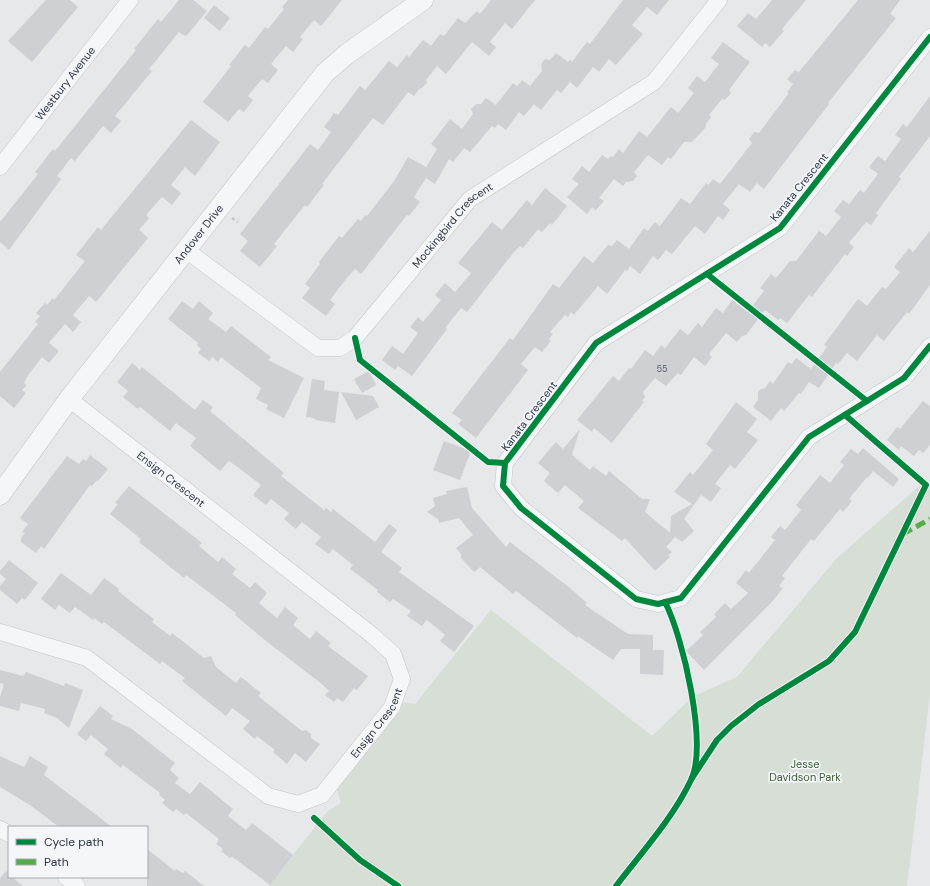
<svg xmlns="http://www.w3.org/2000/svg" width="930" height="886" viewBox="0 0 930 886" font-family="'DM Sans',sans-serif">
	<style>
		.green { fill: #d6ded6 }
		.building { fill: #ced0d3 }
		.lines { fill: none; stroke-linecap: round; stroke-linejoin: round }
		.minor-casing { stroke: #c4c6c8; stroke-width: 17 }
		.tertiary-casing { stroke: #c4c6c8; stroke-width: 21 }
		.path { stroke: #c5c6ca; stroke-width: 2.5; stroke-dasharray: 3 3; stroke-linecap: butt }
		.minor { stroke: #f5f6f7; stroke-width: 16 }
		.tertiary { stroke: #f5f6f7; stroke-width: 20 }
		.quiet { stroke: #54ac47; stroke-width: 5; stroke-dasharray: 10 5; stroke-linecap: butt }
		.cycleway-casing { stroke: #f4f6f9; stroke-width: 8 }
		.cycleway { stroke: #00873e; stroke-width: 6 }
		.labels { text-anchor: middle; dominant-baseline: central; stroke-width: 3.5; stroke-linejoin: round; paint-order: stroke }
		.number-label { font-size: 9px; fill: #545c69 }
		.street-label { font-size: 11px; fill: #2b3445; stroke: #f4f6f9 }
		.park-label { font-size: 11px; fill: #3f6138; stroke: #f4f6f9 }
	</style>
	<rect width="100%" height="100%" fill="#e6e8ea"/>
	<!-- green -->
	<polygon class="green" points="926,480 930,485 930,694 907,886 268,886 328,811 341,803 337,790 404,702 415,704 491,610 652,736 692,697 737,677 836,559"/>
	<!-- building -->
	<g class="building">
		<polygon points="46,0 70,0 78,7 32,62 8,41"/>
		<polygon points="179,0 193,0 207,11 187,35 185,36 179,32 149,69 152,71 115,116 121,121 111,133 103,126 75,161 71,158 57,176 61,179 9,250 0,242 0,222 38,174 35,172 53,149 55,151 136,50 134,49 158,19 161,22"/>
		<polygon points="288,0 342,0 321,26 314,20 300,37 303,39 293,52 286,46 271,64 278,70 268,83 262,79 248,96 253,100 244,112 239,109 228,122 203,102 231,66 229,65 245,45 249,48 265,27 268,29 284,9 282,7"/>
		<polygon points="491,0 535,0 512,29 505,23 490,42 496,47 489,56 472,42 446,74 437,66 426,80 427,83 422,88 419,89 414,96 408,92 383,125 373,118 322,184 324,185 307,207 305,205 274,244 277,246 260,267 240,251 248,241 240,234 310,144 318,150 331,132 324,127 334,113 338,115 360,86 365,90 389,61 397,67 407,55 409,57 423,40 431,46 440,34 444,36 458,18 465,23 477,11 480,14"/>
		<polygon points="623,0 669,0 657,15 647,7 632,25 643,34 616,65 609,59 599,72 593,67 577,88 570,82 561,93 557,90 541,110 534,104 524,116 519,112 506,130 498,124 495,128 492,126 470,152 464,148 453,162 449,159 435,184 426,178 414,197 420,202 409,216 407,215 361,274 355,269 346,279 330,300 335,304 326,316 302,298 310,288 305,284 320,264 319,262 339,236 342,238 358,219 361,221 365,215 367,216 394,181 408,157 426,167 437,149 431,144 450,119 462,129 473,114 471,109 476,104 481,104 486,98 496,105 513,83 517,86 522,80 530,86 542,71 541,64 545,59 550,60 556,53 568,62 570,60 572,62 587,42 590,44"/>
		<polygon points="772,0 806,0 782,29 784,31 770,47 765,43 762,47 737,26 748,13 756,19"/>
		<polygon points="858,0 900,0 890,14 896,18 828,103 829,104 764,189 757,183 750,192 739,184 723,204 730,210 723,220 718,216 705,234 695,226 672,254 666,250 658,260 653,256 640,274 630,266 627,271 625,270 607,294 598,286 574,315 571,312 568,317 565,315 550,332 553,334 549,339 551,341 542,352 535,347 521,364 528,370 476,438 458,424 462,420 452,413 510,338 513,340 553,284 559,288 584,256 593,263 608,245 612,246 617,240 629,249 644,228 648,231 655,222 660,226 681,198 690,204 706,183 708,185 713,179 720,184 752,143 749,139 754,132 759,133 789,93 787,92 793,84 787,79 795,70 799,72"/>
		<polygon points="214,5 230,18 220,31 204,18"/>
		<polygon points="723,42 750,62 729,90 731,93 725,100 722,99 709,115 711,117 706,124 706,127 692,142 684,142 671,159 668,157 662,165 648,155 634,172 637,176 633,181 626,182 623,186 614,179 599,198 604,201 596,210 592,207 587,214 567,197 579,184 572,179 582,166 589,172 602,155 608,159 611,156 613,157 619,149 623,153 639,131 647,137 671,107 678,113 694,93 688,88 697,76 705,82 719,64 711,58"/>
		<polygon points="930,96 930,136 899,177 901,179 876,213 878,215 871,225 866,222 849,243 854,247 847,256 845,254 812,297 809,295 787,323 780,318 778,320 765,310 746,335 742,336 737,342 726,333 709,354 712,357 705,366 694,357 681,375 678,373 666,386 655,378 643,392 645,397 642,401 644,402 612,443 594,428 592,432 577,420 613,376 619,381 629,368 631,369 645,350 653,356 661,345 665,348 680,329 688,335 698,323 702,327 716,308 723,313 732,300 748,312 764,291 760,288 771,274 776,278 790,261 796,261 819,231 826,236 841,217 834,211 843,200 849,204 860,190 864,193 878,174 869,167 878,156 885,161 901,139 895,135 903,124 907,127"/>
		<polygon points="191,120 220,142 195,176 185,167 171,185 181,193 172,205 162,197 146,215 149,218 139,230 148,238 96,302 89,296 73,315 81,322 73,332 65,324 49,343 59,351 49,363 42,357 27,377 24,383 27,385 22,390 26,393 14,408 0,396 0,372 38,324 35,322 40,316 36,313 45,303 47,305 53,298 54,300 85,261 76,255 98,227 101,230"/>
		<polygon points="545,188 567,206 552,225 550,223 542,232 538,229 523,248 520,246 514,252 467,312 461,308 445,328 447,329 412,376 398,366 395,370 382,360 392,346 403,354 418,333 410,327 418,317 423,322 441,300 435,295 445,283 455,292 471,273 458,263 492,222 502,230 527,200 532,205"/>
		<polygon points="930,231 930,285 909,314 907,312 884,341 877,335 857,361 847,353 838,364 836,363 819,388 809,382 801,394 799,393 784,411 781,408 771,421 753,407 758,400 758,392 761,389 765,388 770,381 773,384 788,362 792,364 796,358 811,369 827,347 824,345 858,299 867,306 882,287 886,289 900,272 894,267 909,248 913,252"/>
		<polygon points="182,301 193,309 199,301 213,313 208,319 226,332 231,326 271,357 268,360 304,378 284,418 266,409 268,405 256,399 261,388 221,357 218,362 212,357 209,361 198,353 201,349 197,345 198,343 168,319"/>
		<polygon points="132,363 140,370 142,367 195,410 203,400 213,407 210,411 284,473 281,476 324,510 326,508 331,512 333,509 375,542 389,524 397,530 381,552 402,568 399,572 474,626 454,652 440,641 445,635 427,620 422,626 407,616 411,611 393,599 390,602 377,592 378,590 350,569 353,565 333,549 329,554 315,544 321,537 302,522 296,529 284,519 289,513 271,499 266,505 253,495 261,485 239,468 229,461 220,471 190,446 196,438 176,423 170,431 140,407 138,409 123,397 128,391 117,382"/>
		<polygon points="369,371 376,385 362,393 354,379"/>
		<polygon points="312,379 325,381 324,390 339,392 335,423 316,420 314,418 306,417"/>
		<polygon points="341,392 373,396 379,407 356,420"/>
		<polygon points="923,401 930,406 930,445 923,453 919,450 914,456 901,446 899,450 887,440 897,427 900,429"/>
		<polygon points="736,402 757,419 747,432 758,440 735,469 730,465 715,484 721,488 711,502 701,495 684,519 694,531 682,542 670,533 671,516 692,504 674,492 690,472 693,475 713,450 706,444"/>
		<polygon points="580,429 572,455 590,470 593,466 606,476 609,471 642,499 650,499 645,512 675,537 666,547 672,552 668,555 670,557 655,571 625,538 622,541 578,508 584,501 565,485 558,493 544,481 550,473 538,463 556,442 563,449"/>
		<polygon points="444,441 471,451 460,480 433,470"/>
		<polygon points="863,448 899,479 893,487 873,471 868,478 867,477 849,499 852,501 843,512 840,509 814,541 811,539 782,576 785,578 779,586 783,588 772,602 704,670 686,651 703,635 700,632 716,617 714,614 725,603 731,609 748,593 736,583 746,570 749,573 775,540 771,537 780,526 785,530 801,510 796,505 820,475 830,483 844,465 840,462 851,449 858,454"/>
		<polygon points="90,455 108,469 98,481 97,480 92,486 90,485 44,549 41,546 36,553 21,542 21,538 25,533 22,532 28,524 20,518 67,456 79,464 83,459 86,461"/>
		<polygon points="129,486 202,543 199,546 218,562 222,557 236,569 232,574 250,588 255,582 267,593 259,603 277,618 285,607 298,618 293,625 310,639 316,631 331,643 328,646 368,676 357,690 354,688 343,702 337,698 334,702 325,695 329,691 323,685 261,637 235,615 236,613 186,575 184,578 139,542 141,539 110,514 118,504 115,503"/>
		<polygon points="467,487 472,508 506,547 510,542 570,588 587,603 585,605 628,634 653,635 653,650 664,650 663,675 640,674 640,649 621,649 613,660 578,636 577,638 516,591 513,594 480,567 474,572 461,558 461,554 456,548 473,535 459,518 439,523 438,519 427,512 435,506 433,498 447,494 446,491"/>
		<polygon points="9,560 38,583 25,600 22,598 17,604 0,590 0,586 6,579 0,574 0,571"/>
		<polygon points="61,573 91,595 104,578 119,589 118,591 128,599 154,619 152,622 170,636 172,633 204,658 211,656 216,667 236,683 241,677 261,693 258,696 302,731 306,730 311,734 311,738 320,744 306,762 295,753 287,764 273,752 275,750 257,736 255,739 243,729 250,721 232,708 226,716 182,681 185,678 162,661 160,664 104,622 102,624 94,618 93,620 75,607 70,613 59,605 55,610 41,599"/>
		<polygon points="0,670 23,676 26,672 64,686 65,683 83,690 69,728 57,718 44,713 45,709 21,703 19,711 0,706 0,697 4,684 0,683"/>
		<polygon points="100,706 113,716 111,719 132,729 175,763 170,770 179,778 175,783 190,794 200,782 233,809 228,816 246,830 252,823 293,855 270,885 238,861 232,857 230,858 221,851 223,849 216,844 219,839 186,813 184,815 176,809 173,812 162,803 165,800 159,795 160,793 123,765 121,768 104,754 108,749 91,735 86,741 77,734"/>
		<polygon points="0,756 24,767 30,756 48,767 44,775 112,827 59,827 30,805 0,787"/>
		<polygon points="147,849 175,871 176,869 183,873 185,871 204,886 147,886"/>
		<polygon points="6,871 9,874 9,877 12,877 23,886 0,886 0,878"/>
	</g>
	<g class="lines">
		<defs>
			<g id="minor">
				<polyline points="930,37 780,228 596,343 505,463 503,486 521,508 636,599 658,604 681,598 809,437 904,378 930,346"/>
				<path id="s1" d="M0,167L130,0"/>
				<path id="s2" d="M186,250L318,348H340L355,338L470,199L654,82L719,0"/>
				<path id="s3" d="M0,632L87,658L268,796L298,804L322,795L392,707L402,679L393,654L372,635L69,399"/>
				<polyline points="0,829 9,834"/>
				<polyline points="66,877 77,886"/>
			</g>
			<g id="tertiary">
				<path id="s4" d="M0,495L69,399L325,73L347,54L423,0"/>
			</g>
		</defs>
		<!-- minor casing -->
		<use href="#minor" class="minor-casing"/>
		<!-- tertiary casing -->
		<use href="#tertiary" class="tertiary-casing"/>
		<!-- path -->
		<polyline class="path" points="232,218 238,222"/>
		<!-- minor -->
		<use href="#minor" class="minor"/>
		<!-- tertiary -->
		<use href="#tertiary" class="tertiary"/>
		<!-- quiet -->
		<polyline class="quiet" points="903,534 930,519"/>
		<defs>
			<g id="cycleway">
				<polyline points="930,37 780,228 596,343 505,463 503,486 521,508 636,599 658,604 681,598 809,437 904,378 930,346"/>
				<polyline points="707,274 867,401"/>
				<polyline points="355,338 360,360 488,462 505,463"/>
				<polyline points="692,778 717,740 731,726 759,704 829,661 855,632 926,485 845,415"/>
				<polyline points="314,818 360,860 398,886"/>
				<path d="M616,886C642,852 673,818 691,780C708,744 683,637 665,602"/>
			</g>
		</defs>
		<!-- cycleway casing -->
		<use href="#cycleway" class="cycleway-casing"/>
		<!-- cycleway -->
		<use href="#cycleway" class="cycleway"/>
	</g>
	<g class="labels">
		<!-- number labels -->
		<g class="number-label">
			<text x="662" y="369">55</text>
		</g>
		<!-- street labels -->
		<g class="street-label">
			<text stroke="none"><textPath href="#s1" startOffset="106">Westbury Avenue</textPath></text>
			<text transform="translate(799 187) rotate(-51)">Kanata Crescent</text>
			<text stroke="none"><textPath href="#s2" startOffset="354">Mockingbird Crescent</textPath></text>
			<text stroke="none"><textPath href="#s4" startOffset="328">Andover Drive</textPath></text>
			<text transform="translate(529 416) rotate(-53)">Kanata Crescent</text>
			<text transform="translate(171 479) rotate(38)">Ensign Crescent</text>
			<text stroke="none"><textPath href="#s3" startOffset="466">Ensign Crescent</textPath></text>
		</g>
		<!-- park labels -->
		<g class="park-label">
			<text x="805" y="764">Jesse<tspan x="805" dy="13">Davidson Park</tspan></text>
		</g>
	</g>
	<!-- legend -->
	<rect x="8" y="826" width="140" height="52" fill="#f4f6f9" stroke="#a4a8b1"/>
	<rect x="16" y="839" width="20" height="6" fill="#00873e" stroke="#a4a8b1"/>
	<text x="44" y="846" font-size="12" fill="#2b3445">Cycle path</text>
	<rect x="16" y="859" width="20" height="6" fill="#54ac47" stroke="#a4a8b1"/>
	<text x="44" y="866" font-size="12" fill="#2b3445">Path</text>
</svg>
